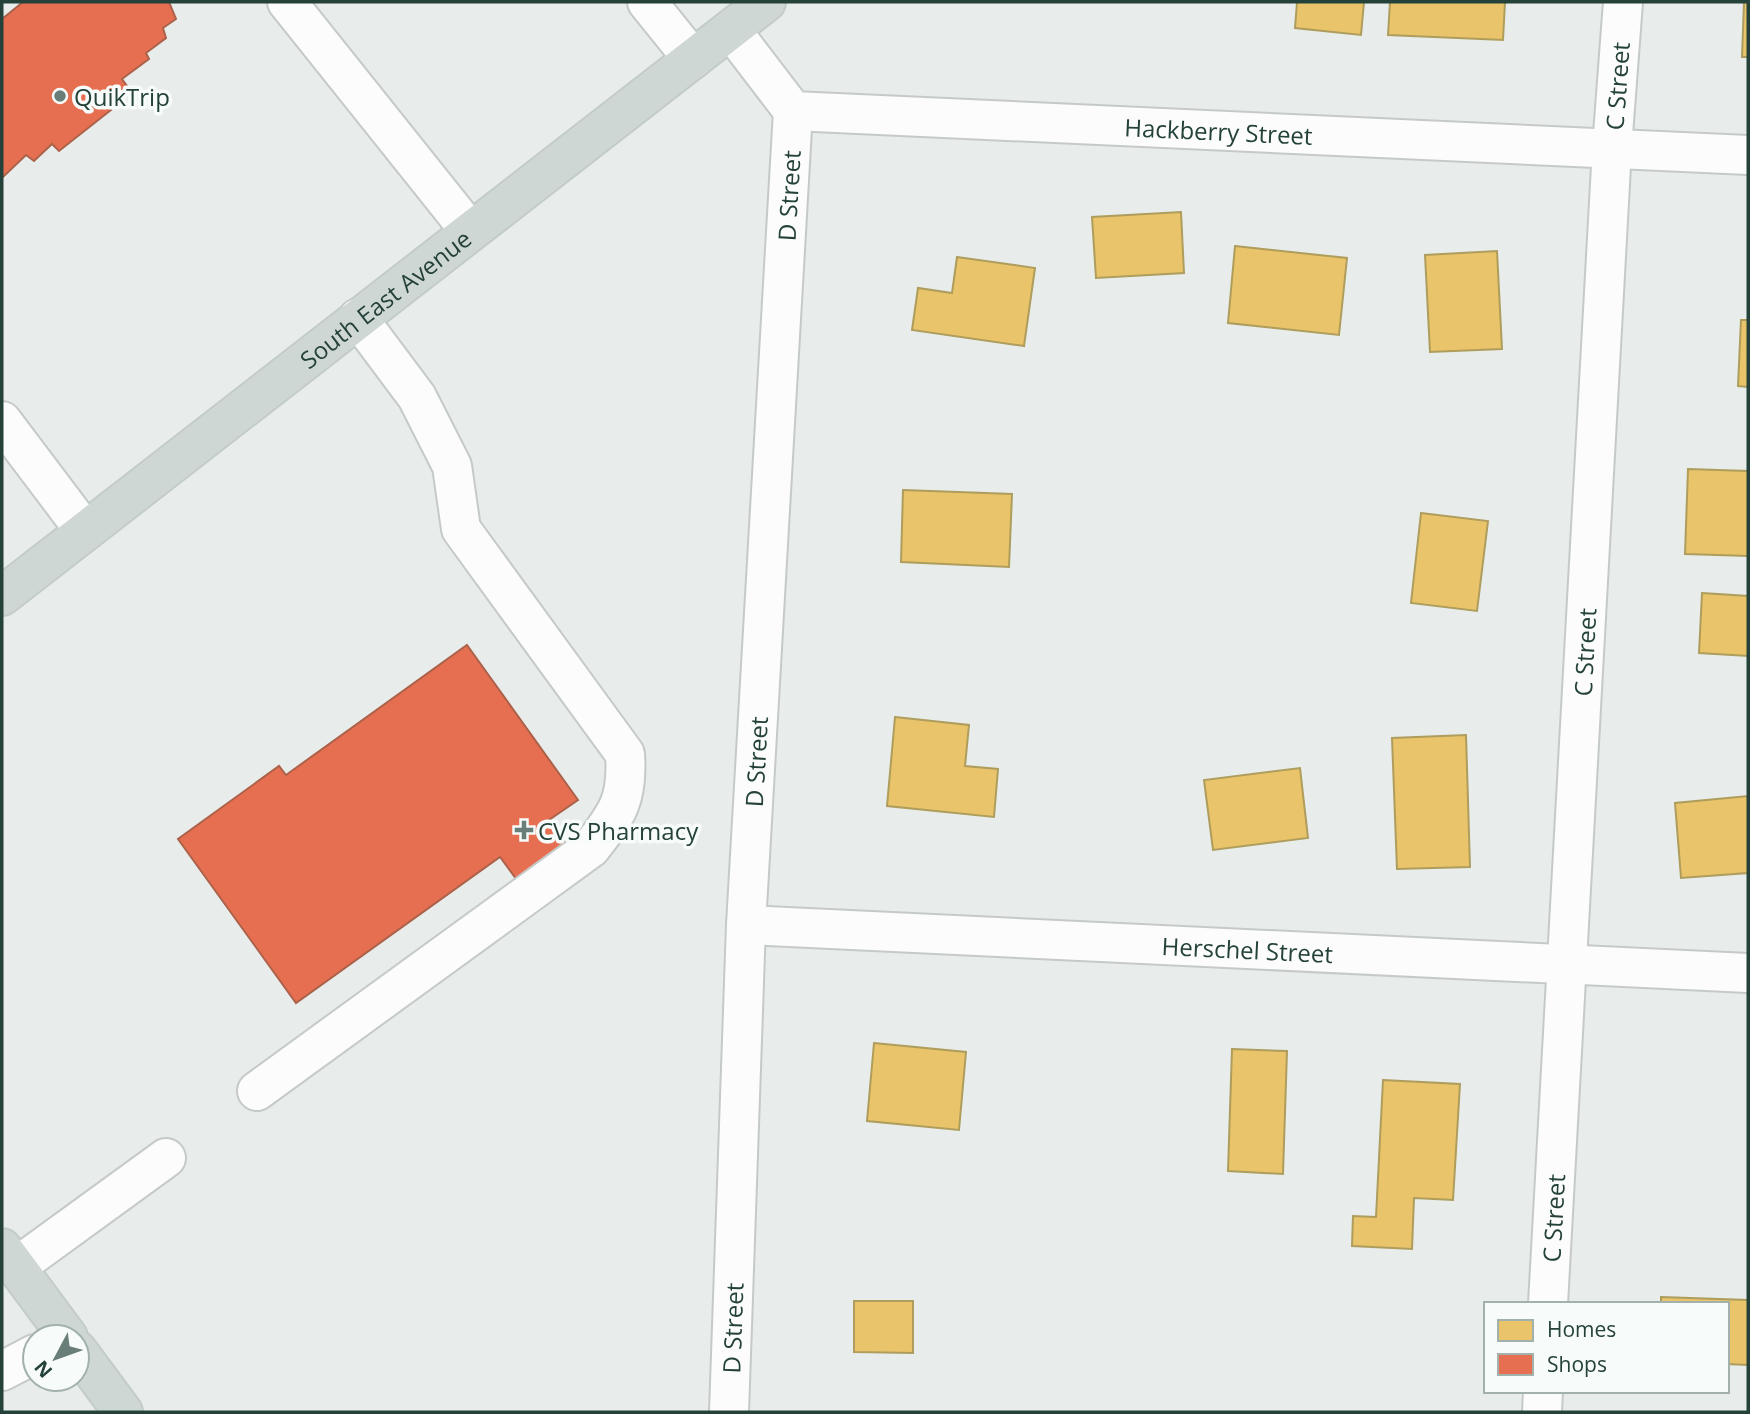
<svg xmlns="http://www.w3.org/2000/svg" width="1750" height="1414" viewBox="0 0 1750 1414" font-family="'Open Sans',sans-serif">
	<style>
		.homes { fill: #e9c46a; stroke: #ae9d5c; stroke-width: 2 }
		.shops { fill: #e76f51; stroke: #ac624a; stroke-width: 2 }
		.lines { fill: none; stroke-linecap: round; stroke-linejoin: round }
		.minor-casing { stroke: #c5cac8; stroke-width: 42 }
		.major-casing { stroke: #c3ccc9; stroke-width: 42 }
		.minor { stroke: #fcfcfc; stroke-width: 38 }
		.major { stroke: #cfd7d5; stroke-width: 38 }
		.poi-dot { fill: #697e78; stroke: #f7fbf9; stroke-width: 2.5 }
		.labels { text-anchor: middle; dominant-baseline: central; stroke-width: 7; stroke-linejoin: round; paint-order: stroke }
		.street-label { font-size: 24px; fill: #24423a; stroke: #f7fbf9 }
		.poi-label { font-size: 24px; fill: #24423a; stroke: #f7fbf9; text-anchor: start }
	</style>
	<rect width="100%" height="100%" fill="#e8edeb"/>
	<!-- homes -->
	<g class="homes">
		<polygon points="1297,2 1364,2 1361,35 1295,28"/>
		<polygon points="1390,2 1505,2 1503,40 1388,35"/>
		<polygon points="1744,2 1748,2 1748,57 1742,57"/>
		<polygon points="1181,212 1184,273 1096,278 1092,217"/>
		<polygon points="1235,246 1347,258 1339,335 1228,323"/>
		<polygon points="1497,251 1502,349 1430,352 1425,255"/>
		<polygon points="957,257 1035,268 1024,346 912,330 918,288 952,293"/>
		<polygon points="1741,320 1748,320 1748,387 1738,386"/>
		<polygon points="1688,469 1748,471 1748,556 1685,554"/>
		<polygon points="903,490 1012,494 1009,567 901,562"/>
		<polygon points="1421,513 1488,521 1477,611 1411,603"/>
		<polygon points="1702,593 1748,596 1748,656 1699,653"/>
		<polygon points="895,717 969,725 965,766 998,769 994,817 887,806"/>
		<polygon points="1466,735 1470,867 1397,869 1392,738"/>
		<polygon points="1300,768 1308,838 1213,850 1204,780"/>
		<polygon points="1748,796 1748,873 1681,878 1675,803"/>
		<polygon points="874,1043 966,1052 959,1130 867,1121"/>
		<polygon points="1232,1049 1287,1051 1283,1174 1228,1171"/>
		<polygon points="1383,1080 1460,1084 1453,1200 1414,1198 1412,1249 1352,1246 1353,1216 1376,1217"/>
		<polygon points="1661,1297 1748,1300 1748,1365 1727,1364 1727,1304 1661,1304"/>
		<polygon points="854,1301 913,1301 913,1353 854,1352"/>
	</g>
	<!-- shops -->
	<g class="shops">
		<polygon points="23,2 169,2 176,19 163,28 166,38 146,53 149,59 122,79 127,86 107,106 111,110 59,151 52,144 34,161 26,155 2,178 2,19"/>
		<polygon points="467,645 578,800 549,820 572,852 522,887 500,857 296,1003 178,839 279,766 286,775"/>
	</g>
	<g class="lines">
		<defs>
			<g id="minor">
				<polyline points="287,2 470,231"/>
				<polyline points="647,2 693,59"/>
				<path id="s1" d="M731,30L793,111L1748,155"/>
				<polyline points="2,421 85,531"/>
				<path id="s2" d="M746,925L1748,973"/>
				<path d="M257,1091L591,848C618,813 628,799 625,754L461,529L452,466L417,397L358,318"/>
				<polyline points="16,1267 166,1158"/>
				<path id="s3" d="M1548,1304L1612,148L1623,2"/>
				<polyline points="2,1371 35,1354"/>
				<path id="s4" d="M729,1412L746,925L793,111"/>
				<polyline points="1542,1412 1543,1391"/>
			</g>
			<g id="major">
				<path id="s5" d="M2,596L766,2"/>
				<polyline points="2,1248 68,1337"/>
				<polyline points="77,1350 123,1412"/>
			</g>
		</defs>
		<!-- minor casing -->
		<use href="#minor" class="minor-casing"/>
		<!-- major casing -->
		<use href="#major" class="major-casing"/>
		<!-- minor -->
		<use href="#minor" class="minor"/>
		<!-- major -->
		<use href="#major" class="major"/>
	</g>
	<!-- markers -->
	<g class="poi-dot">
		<circle cx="60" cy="96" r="7"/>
		<path d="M520.5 819.5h7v7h7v7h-7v7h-7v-7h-7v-7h7z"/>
	</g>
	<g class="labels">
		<!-- street labels -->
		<g class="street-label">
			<text stroke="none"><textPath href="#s3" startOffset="1220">C Street</textPath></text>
			<text stroke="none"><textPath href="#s1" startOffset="528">Hackberry Street</textPath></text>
			<text stroke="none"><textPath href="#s4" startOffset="1218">D Street</textPath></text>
			<text stroke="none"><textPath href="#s5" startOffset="485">South East Avenue</textPath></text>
			<text stroke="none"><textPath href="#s3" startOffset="653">C Street</textPath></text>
			<text stroke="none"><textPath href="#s4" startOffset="651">D Street</textPath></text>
			<text stroke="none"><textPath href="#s2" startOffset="502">Herschel Street</textPath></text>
			<text stroke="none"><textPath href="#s3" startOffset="86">C Street</textPath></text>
			<text stroke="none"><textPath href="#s4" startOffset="84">D Street</textPath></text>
		</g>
		<!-- poi labels -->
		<g class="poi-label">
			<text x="74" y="96">QuikTrip</text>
			<text x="538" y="830">CVS Pharmacy</text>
		</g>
	</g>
	<!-- border -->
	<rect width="1750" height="1414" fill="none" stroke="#24423a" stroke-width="7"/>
	<!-- legend -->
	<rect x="1484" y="1302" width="245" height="91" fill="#f7fbf9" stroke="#a3b1ad" stroke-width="2"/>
	<rect x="1498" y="1320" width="35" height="21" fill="#e9c46a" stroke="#a3b1ad" stroke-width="2"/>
	<text x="1547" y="1337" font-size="21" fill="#24423a">Homes</text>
	<rect x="1498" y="1354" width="35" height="21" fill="#e76f51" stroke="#a3b1ad" stroke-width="2"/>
	<text x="1547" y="1372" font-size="21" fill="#24423a">Shops</text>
	<!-- north arrow -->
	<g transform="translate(56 1358) rotate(229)"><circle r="33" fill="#f7fbf9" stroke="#a3b1ad" stroke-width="2"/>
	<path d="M0-5L12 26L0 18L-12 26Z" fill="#697e78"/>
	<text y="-10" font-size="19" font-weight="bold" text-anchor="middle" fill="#24423a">N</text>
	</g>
</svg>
